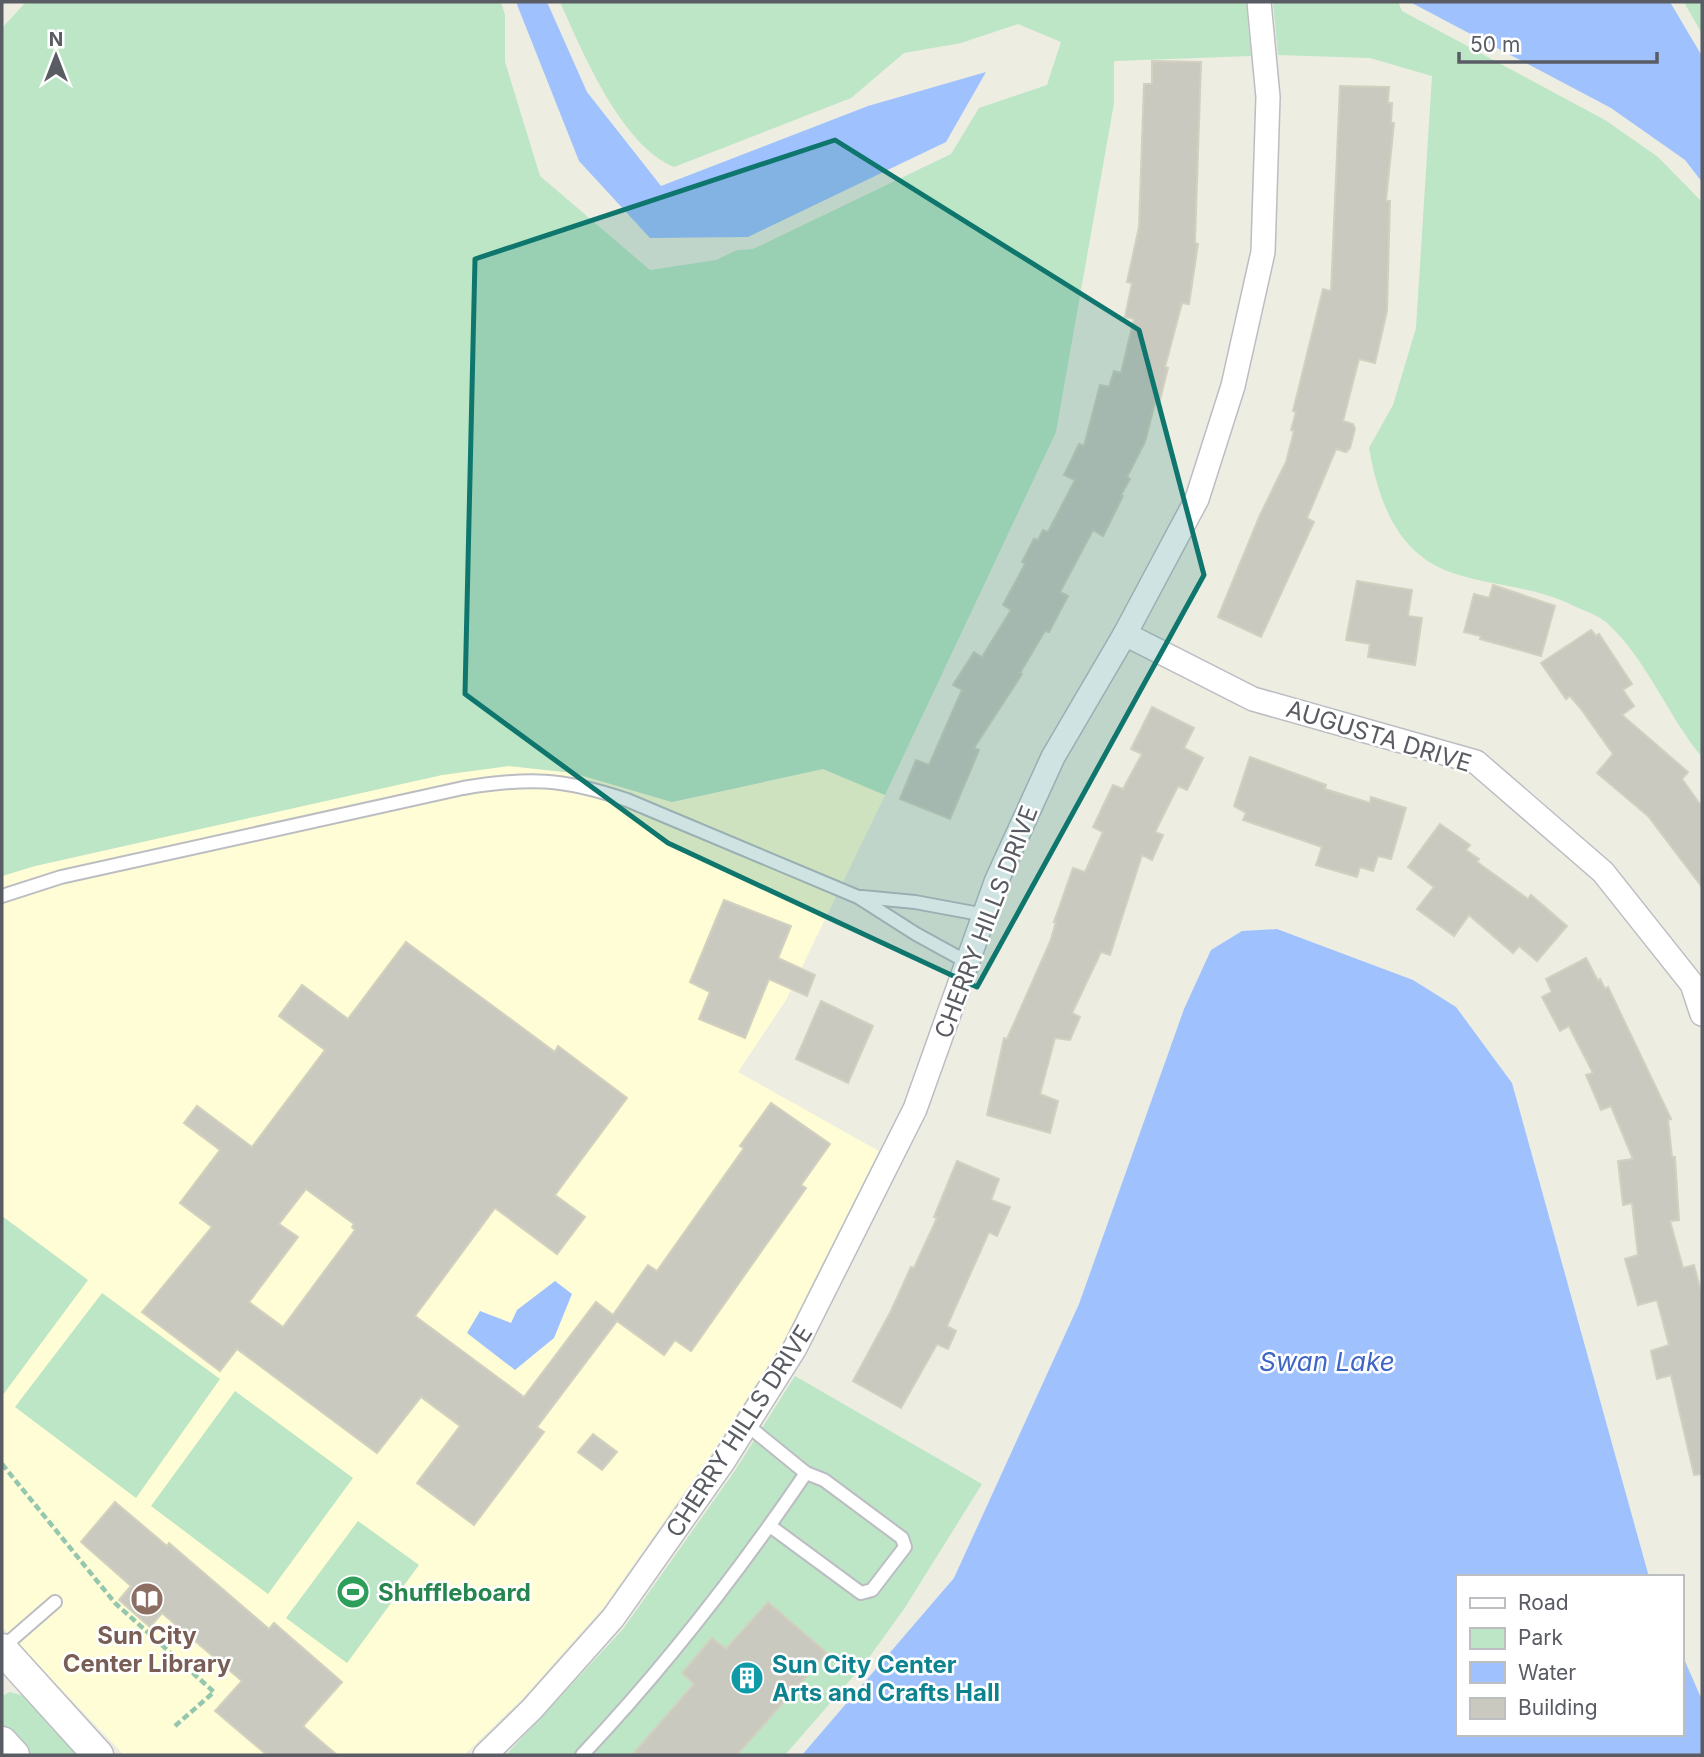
<svg xmlns="http://www.w3.org/2000/svg" width="1704" height="1757" viewBox="0 0 1704 1757" font-family="Inter,sans-serif">
	<style>
		.commercial { fill: #fffdd5 }
		.green { fill: #bce6c5 }
		.water { fill: #9fc2ff }
		.building { fill: #cac9c0; stroke: #d2d0bf; stroke-width: 2; fill-rule: evenodd }
		.lines { fill: none; stroke-linecap: round; stroke-linejoin: round }
		.service-casing { stroke: #bcbdc3; stroke-width: 16 }
		.minor-casing { stroke: #bcbdc3; stroke-width: 26 }
		.tertiary-casing { stroke: #bcbdc3; stroke-width: 33 }
		.path { stroke: #95c7ae; stroke-width: 4.5; stroke-dasharray: 7 3.5; stroke-linecap: butt }
		.service { stroke: #fff; stroke-width: 12 }
		.minor { stroke: #fff; stroke-width: 23 }
		.tertiary { stroke: #fff; stroke-width: 30 }
		.marked { fill: #0f766e; fill-opacity: 0.2; stroke: #0f766e; stroke-width: 5; stroke-linejoin: round }
		.labels { text-anchor: middle; dominant-baseline: central; stroke-width: 5; stroke-linejoin: round; paint-order: stroke }
		.street-label { font-size: 24px; fill: #5a5c63; stroke: #fff }
		.leisure-label { font-size: 24px; font-weight: bold; fill: #27864d; stroke: #fff; text-anchor: start }
		.education-label { font-size: 24px; font-weight: bold; fill: #785e54; stroke: #fff }
		.culture-label { font-size: 24px; font-weight: bold; fill: #0d838f; stroke: #fff; text-anchor: start }
		.water-label { font-size: 26px; font-style: italic; fill: #3f65c5; stroke: #fff }
	</style>
	<rect width="100%" height="100%" fill="#edede1"/>
	<!-- commercial -->
	<polygon class="commercial" points="509,766 573,773 672,802 823,769 885,795 786,1000 738,1072 879,1151 784,1340 712,1453 603,1608 523,1698 464,1755 124,1755 2,1627 2,876 35,866 442,775"/>
	<!-- green -->
	<g class="green">
		<path d="M26,2H501L505,15V62L540,176L650,270L716,260L737,250L753,249L951,154L979,108L1047,85L1061,42L1018,24L961,43L904,53L851,98L674,167C621,145 583,53 560,2H1246L1251,56L1114,61V103L1056,432L885,795L823,769L672,802L573,773L509,766L442,775L35,866L2,876V28Z"/>
		<path d="M1273,2H1398L1402,11L1605,120L1658,157L1702,202V757C1667,715 1647,659 1606,622C1596,614 1579,609 1568,603C1533,587 1495,586 1459,575C1398,558 1379,503 1369,448L1393,405L1416,328L1432,76L1370,58L1278,55Z"/>
		<polygon points="1684,2 1700,2 1702,5 1702,34"/>
		<polygon points="2,1216 88,1280 2,1396"/>
		<polygon points="102,1293 220,1379 136,1498 15,1407"/>
		<polygon points="795,1376 982,1484 904,1609 865,1663 785,1755 506,1755 623,1629 734,1472"/>
		<polygon points="235,1391 353,1478 268,1594 151,1506"/>
		<polygon points="358,1521 419,1565 347,1663 286,1618"/>
		<polygon points="10,1692 24,1696 79,1755 29,1755 2,1726 2,1696"/>
	</g>
	<!-- water -->
	<g class="water">
		<polygon points="516,2 547,2 587,92 661,186 868,106 986,72 946,142 748,237 650,238 579,161"/>
		<polygon points="1410,2 1670,2 1702,56 1702,182 1685,160 1611,108"/>
		<polygon points="1277,929 1413,980 1456,1007 1512,1083 1649,1577 1457,1577 1457,1734 1681,1734 1681,1652 1702,1700 1702,1755 802,1755 954,1578 1079,1304 1184,1009 1211,950 1242,931"/>
		<polygon points="555,1281 572,1294 554,1338 515,1370 467,1333 480,1311 511,1323 517,1310"/>
	</g>
	<!-- building -->
	<g class="building">
		<polygon points="1152,61 1201,62 1195,243 1198,244 1189,304 1182,303 1165,367 1168,368 1160,400 1156,399 1145,442 1127,477 1130,479 1121,495 1123,496 1103,536 1093,530 1060,592 1068,596 1049,632 1045,631 1020,673 1022,674 974,748 979,750 950,819 900,799 916,760 929,765 962,690 953,685 974,652 982,657 1011,610 1003,605 1025,564 1022,562 1034,539 1038,540 1043,530 1048,532 1075,480 1064,475 1079,444 1084,446 1100,385 1109,387 1114,371 1121,373 1134,319 1125,317 1132,283 1127,282 1139,227 1144,84 1152,84"/>
		<polygon points="1340,86 1389,87 1388,103 1392,103 1391,123 1394,123 1386,201 1390,201 1387,311 1375,363 1359,359 1343,421 1353,424 1355,429 1350,448 1346,452 1336,449 1307,518 1314,522 1261,637 1218,617 1260,515 1286,462 1294,431 1291,430 1296,412 1293,411 1323,289 1331,291"/>
		<polygon points="1357,581 1412,590 1408,616 1422,618 1415,665 1368,657 1370,644 1346,640"/>
		<polygon points="1493,585 1555,606 1541,656 1480,639 1481,636 1464,632 1474,594 1489,598"/>
		<polygon points="1591,630 1596,636 1599,634 1632,684 1623,690 1634,706 1622,715 1688,772 1682,779 1702,807 1702,887 1648,816 1597,773 1613,754 1581,709 1570,696 1566,699 1541,663"/>
		<polygon points="1152,707 1194,728 1184,748 1203,758 1187,790 1178,786 1155,832 1163,835 1152,860 1142,855 1110,955 1101,952 1072,1013 1080,1017 1070,1040 1055,1038 1040,1094 1058,1101 1050,1133 987,1115 1004,1038 1007,1039 1050,942 1056,922 1054,922 1073,868 1085,872 1103,832 1093,827 1113,785 1123,789 1142,754 1131,749"/>
		<polygon points="1250,757 1326,785 1325,789 1370,803 1371,797 1406,808 1391,859 1378,856 1373,871 1360,867 1357,877 1316,865 1322,847 1243,820 1246,813 1234,806"/>
		<polygon points="1440,824 1470,845 1466,850 1479,859 1477,862 1528,899 1531,895 1567,926 1537,961 1519,946 1513,953 1469,915 1454,936 1417,909 1434,887 1408,867"/>
		<polygon points="724,900 791,926 778,958 815,975 807,996 769,979 745,1038 699,1019 710,992 690,982"/>
		<path d="M406,942L555,1052L558,1046L627,1098L555,1195L585,1217L557,1254L495,1208L415,1316L524,1397L596,1302L613,1315L648,1265L657,1271L744,1148L740,1146L771,1103L830,1144L801,1185L806,1188L691,1351L675,1340L664,1355L617,1321L537,1427L544,1432L474,1525L417,1483L460,1426L421,1397L377,1453L237,1349L220,1371L142,1312L212,1227L180,1203L220,1150L184,1123L197,1106L252,1147L325,1050L279,1016L302,985L348,1019ZM306,1189L354,1224L352,1227L355,1230L283,1327L249,1302L298,1237L279,1224Z"/>
		<polygon points="1586,958 1598,981 1600,979 1605,989 1608,987 1671,1119 1668,1120 1672,1157 1675,1157 1679,1220 1670,1221 1683,1268 1694,1265 1702,1296 1702,1474 1694,1475 1671,1375 1657,1379 1651,1351 1669,1345 1657,1300 1638,1305 1625,1259 1638,1255 1632,1203 1623,1205 1618,1161 1633,1159 1611,1106 1601,1110 1586,1075 1593,1073 1569,1026 1560,1031 1542,997 1552,992 1546,979"/>
		<polygon points="821,1001 873,1026 848,1083 796,1059"/>
		<polygon points="957,1161 999,1179 991,1200 1010,1207 997,1236 989,1232 947,1326 956,1331 948,1349 937,1344 901,1408 853,1381 891,1311 911,1267 914,1268 937,1218 934,1217"/>
		<polygon points="593,1434 617,1452 602,1470 578,1452"/>
		<polygon points="115,1502 167,1546 169,1543 269,1629 274,1623 342,1682 303,1726 337,1755 267,1755 215,1711 242,1681 162,1613 150,1627 119,1600 131,1586 81,1542"/>
		<polygon points="768,1602 827,1653 737,1755 632,1755 694,1684 682,1673 712,1638 726,1649"/>
	</g>
	<g class="lines">
		<defs>
			<g id="service">
				<path d="M2,896L61,877L463,788C528,777 563,778 627,800L858,897L916,934L967,962"/>
				<polyline points="862,897 915,902 985,915"/>
				<polyline points="770,1526 861,1593 872,1590 905,1547 902,1538 824,1480 806,1473"/>
				<polyline points="2,1648 55,1602"/>
				<path d="M582,1755C665,1667 738,1573 806,1473L747,1425"/>
			</g>
			<g id="minor">
				<polyline points="1125,634 1253,699 1476,762 1603,872 1692,984 1702,1014"/>
				<polyline points="485,1755 532,1709 613,1618 723,1462 795,1348 915,1109 996,882 1053,757 1125,634 1197,499 1233,386 1263,252 1268,97 1259,2"/>
			</g>
			<g id="tertiary">
				<polyline points="2,1649 98,1755"/>
				<polyline points="2,1742 14,1755"/>
			</g>
		</defs>
		<!-- service casing -->
		<use href="#service" class="service-casing"/>
		<!-- minor casing -->
		<use href="#minor" class="minor-casing"/>
		<!-- tertiary casing -->
		<use href="#tertiary" class="tertiary-casing"/>
		<!-- path -->
		<polyline class="path" points="2,1464 115,1603 214,1692 175,1726"/>
		<!-- service -->
		<use href="#service" class="service"/>
		<!-- minor -->
		<use href="#minor" class="minor"/>
		<!-- tertiary -->
		<use href="#tertiary" class="tertiary"/>
	</g>
	<!-- marked area -->
	<path class="marked" d="M835,140L1139,330L1204,575L977,987L668,843L465,694L475,259Z"/>
	<!-- icons -->
	<defs>
		<symbol id="stadium-disc" viewBox="-11 -11 22 22"><circle r="9.5" fill="#2e9e5b" stroke="#fff"/><path d="M0-5a6.5 5 0 1 0 0 10a6.5 5 0 1 0 0-10ZM-3.5-1.8h7v3.6h-7Z" fill="#fff"/></symbol>
		<symbol id="library-disc" viewBox="-11 -11 22 22"><circle r="9.5" fill="#8d6e63" stroke="#fff"/><path d="M-6-4Q-3-5.5-.7-3.5V5Q-3 3-6 4ZM6-4Q3-5.5 .7-3.5V5Q3 3 6 4Z" fill="#fff"/></symbol>
		<symbol id="building-disc" viewBox="-11 -11 22 22"><circle r="9.5" fill="#0f9aa8" stroke="#fff"/><path d="M-4-6H4V6H1V3H-1V6H-4ZM-2.5-4.3h1.7v1.8h-1.7ZM.8-4.3h1.7v1.8H.8ZM-2.5-1h1.7V.8h-1.7ZM.8-1h1.7V.8H.8Z" fill="#fff"/></symbol>
	</defs>
	<g fill-rule="evenodd">
		<use href="#stadium-disc" x="334" y="1573" width="38" height="38"/>
		<use href="#library-disc" x="128" y="1580" width="38" height="38"/>
		<use href="#building-disc" x="728" y="1659" width="38" height="38"/>
	</g>
	<g class="labels">
		<!-- street labels -->
		<g class="street-label">
			<text transform="translate(1379 736) rotate(17)">AUGUSTA DRIVE</text>
			<text transform="translate(986 922) rotate(-69)">CHERRY HILLS DRIVE</text>
			<text transform="translate(739 1431) rotate(-57)">CHERRY HILLS DRIVE</text>
		</g>
		<!-- leisure labels -->
		<g class="leisure-label">
			<text x="378" y="1592">Shuffleboard</text>
		</g>
		<!-- education labels -->
		<g class="education-label">
			<text x="147" y="1635">Sun City<tspan x="147" dy="28">Center Library</tspan></text>
		</g>
		<!-- culture labels -->
		<g class="culture-label">
			<text x="772" y="1664">Sun City Center<tspan x="772" dy="28">Arts and Crafts Hall</tspan></text>
		</g>
		<!-- water labels -->
		<g class="water-label">
			<text x="1327" y="1361">Swan Lake</text>
		</g>
	</g>
	<!-- border -->
	<rect width="1704" height="1757" fill="none" stroke="#5a5c63" stroke-width="7"/>
	<!-- legend -->
	<rect x="1456" y="1575" width="228" height="161" fill="#ffffff" stroke="#bdbec1" stroke-width="2"/>
	<rect x="1470" y="1598" width="35" height="10" fill="#ffffff" stroke="#bdbec1" stroke-width="2"/>
	<text x="1518" y="1610" font-size="21" fill="#5a5c63">Road</text>
	<rect x="1470" y="1628" width="35" height="21" fill="#bce6c5" stroke="#bdbec1" stroke-width="2"/>
	<text x="1518" y="1645" font-size="21" fill="#5a5c63">Park</text>
	<rect x="1470" y="1662" width="35" height="21" fill="#9fc2ff" stroke="#bdbec1" stroke-width="2"/>
	<text x="1518" y="1680" font-size="21" fill="#5a5c63">Water</text>
	<rect x="1470" y="1698" width="35" height="21" fill="#cac9c0" stroke="#bdbec1" stroke-width="2"/>
	<text x="1518" y="1715" font-size="21" fill="#5a5c63">Building</text>
	<!-- north arrow -->
	<g transform="translate(56 56)" stroke="#ffffff" stroke-width="5" paint-order="stroke">
	<path d="M0-5L12 26L0 18L-12 26Z" fill="#5a5c63"/>
	<text y="-10" font-size="19" font-weight="bold" text-anchor="middle" fill="#5a5c63">N</text>
	</g>
	<!-- scale -->
	<path d="M1459 52v10h198v-10" fill="none" stroke="#5a5c63" stroke-width="3.5"/>
	<text x="1470" y="52" font-size="21" fill="#5a5c63" stroke="#ffffff" stroke-width="5" paint-order="stroke">50 m</text>
</svg>
